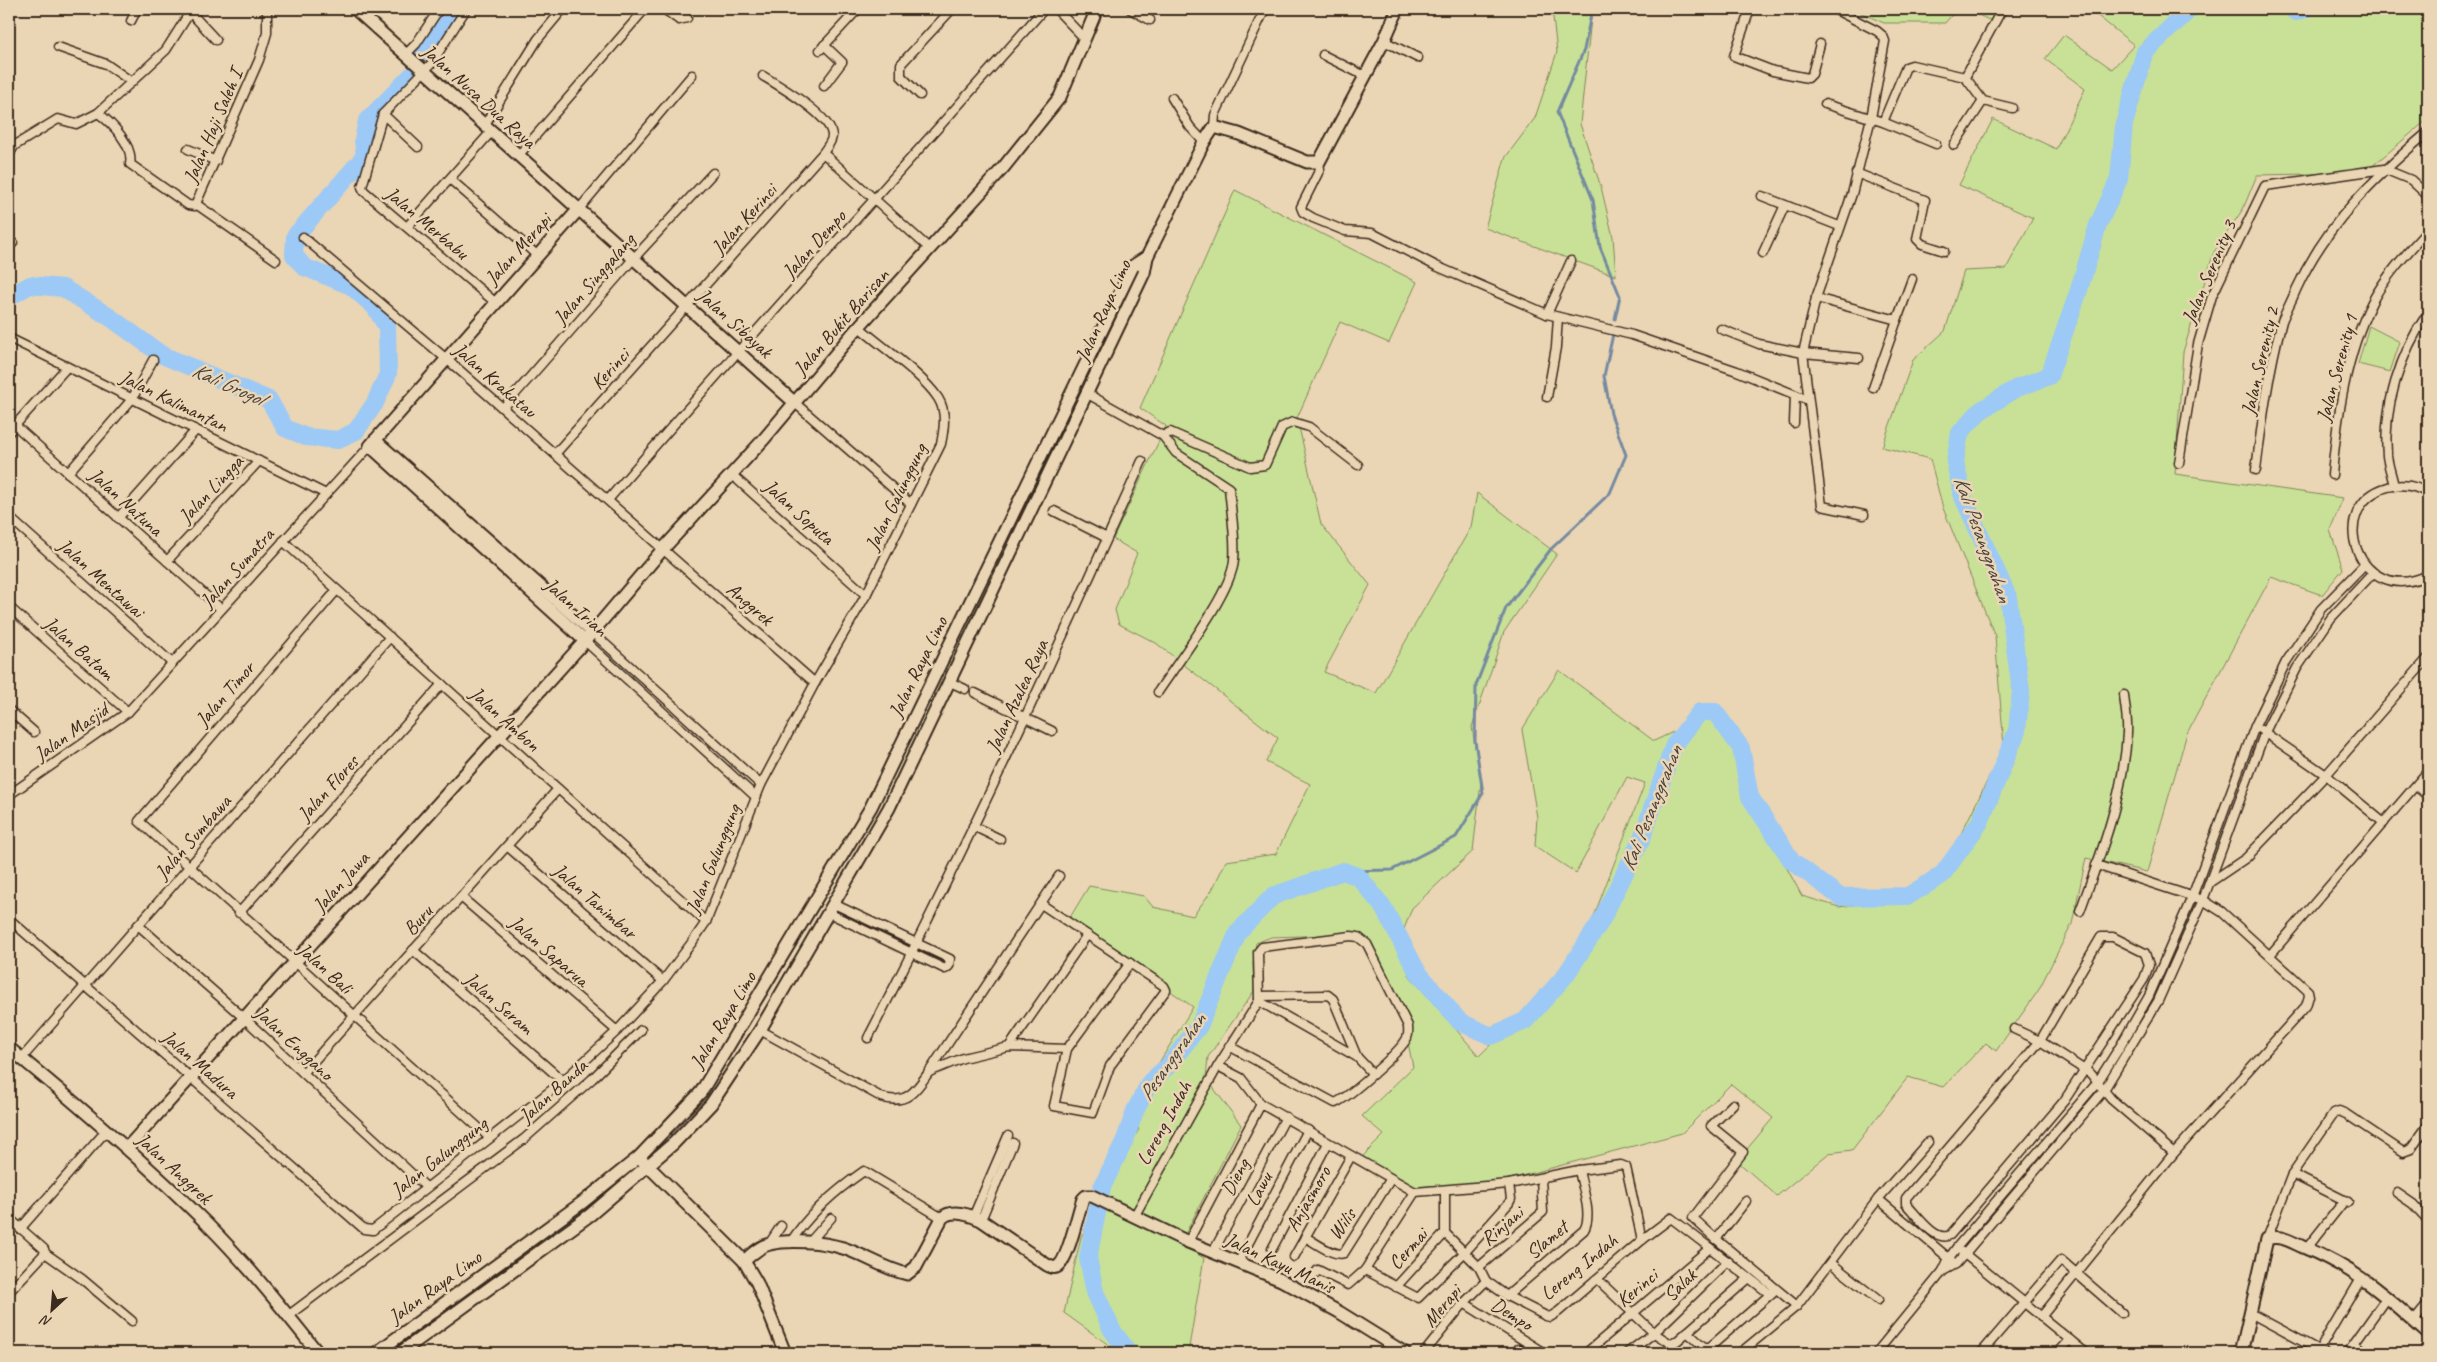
<svg xmlns="http://www.w3.org/2000/svg" width="2437" height="1362" viewBox="0 0 2437 1362" font-family="Caveat,sans-serif">
	<style>
		.green { fill: #c8e197; stroke: #82865a }
		.lines { fill: none; stroke-linecap: round; stroke-linejoin: round }
		.stream { stroke: #7589a0; stroke-width: 3 }
		.river { stroke: #9cc9f6; stroke-width: 18 }
		.street-casing { stroke: #3b2a1e; stroke-width: 11 }
		.secondary-casing { stroke: #3b2a1e; stroke-width: 15 }
		.street { stroke: #ead6b4; stroke-width: 8 }
		.secondary { stroke: #ead6b4; stroke-width: 11 }
		.labels { text-anchor: middle; dominant-baseline: central; stroke-width: 5; stroke-linejoin: round; paint-order: stroke }
		.street-label { font-size: 20px; fill: #3b2a1e; stroke: #ead6b4 }
		.water-label { font-size: 21px; font-style: italic; fill: #4a423e; stroke: #ead6b4 }
	</style>
	<rect width="100%" height="100%" fill="#ead6b4"/>
	<filter id="ink" filterUnits="userSpaceOnUse"><feTurbulence type="fractalNoise" baseFrequency=".02" numOctaves="2"/><feDisplacementMap in="SourceGraphic" scale="10" xChannelSelector="R" yChannelSelector="G"/><feConvolveMatrix kernelMatrix="1 2 1 2 8 2 1 2 1" color-interpolation-filters="sRGB"/></filter>
	<g filter="url(#ink)">
		<!-- green -->
		<g class="green">
			<polygon points="1552,9 1592,9 1580,124 1601,187 1613,237 1616,276 1485,228 1505,158 1535,118 1557,52"/>
			<polygon points="1852,9 2003,9 1996,23 1974,13 1956,10 1945,23 1884,23"/>
			<polygon points="2089,9 2428,9 2428,119 2364,173 2257,175 2243,209 2214,252 2183,352 2175,474 2343,498 2330,530 2343,569 2322,595 2271,577 2187,733 2147,872 2086,858 2072,924 2038,991 1996,1051 1986,1043 1943,1087 1908,1077 1852,1150 1829,1153 1777,1196 1737,1161 1773,1118 1731,1084 1682,1133 1495,1183 1412,1187 1361,1158 1384,1135 1362,1116 1413,1067 1406,1033 1363,934 1271,937 1256,943 1253,963 1254,991 1208,1057 1206,1078 1241,1125 1180,1244 1204,1258 1188,1353 1120,1353 1064,1313 1081,1237 1139,1129 1126,1117 1193,1007 1069,919 1089,886 1144,896 1153,907 1193,916 1212,890 1226,861 1276,854 1310,784 1266,762 1278,738 1156,643 1119,624 1115,610 1137,553 1113,539 1166,426 1140,408 1235,190 1417,282 1389,343 1340,322 1297,418 1321,524 1370,585 1324,672 1376,693 1471,527 1477,493 1557,554 1504,632 1472,727 1481,782 1473,851 1412,908 1401,937 1409,975 1479,1056 1577,960 1645,783 1627,777 1576,873 1535,846 1537,817 1522,730 1559,670 1654,741 1707,716 1741,753 1767,832 1802,896 1839,907 1907,897 1950,856 2004,747 1995,636 1943,508 1930,459 1882,447 1913,360 1945,331 1964,271 2006,269 2033,218 1959,185 1993,119 2056,149 2085,89 2045,59 2064,35 2112,69 2134,45"/>
			<polygon points="2369,326 2400,342 2390,372 2358,364"/>
		</g>
		<g class="lines">
			<!-- stream -->
			<g class="stream">
				<polyline points="1592,9 1584,50 1557,112 1593,200 1600,247 1620,296 1615,319"/>
				<polyline points="1343,871 1392,870 1456,837 1483,793 1475,741 1476,685 1506,608 1551,549 1610,493 1626,455 1611,414 1604,376 1613,334"/>
			</g>
			<!-- river -->
			<g class="river">
				<polyline points="2292,9 2296,12 2305,9"/>
				<polyline points="424,52 452,9"/>
				<polyline points="9,297 30,285 63,288 111,318 162,355 269,400 285,428 306,437 338,440 356,431 375,403 388,374 387,327 375,307 351,286 304,267 294,255 295,236 365,156 363,140 367,121 412,75"/>
				<polyline points="1129,1353 1112,1330 1095,1292 1088,1258 1102,1187 1125,1140 1135,1111 1150,1082 1168,1066 1199,1026 1238,932 1273,896 1343,871 1359,877 1383,907 1417,971 1460,1022 1491,1036 1525,1021 1565,976 1601,921 1642,838 1674,745 1700,712 1715,712 1741,748 1750,797 1792,861 1840,897 1908,896 1942,875 1980,822 2017,731 2021,691 2008,597 1963,497 1955,462 1960,433 1980,411 2017,388 2049,376 2078,293 2098,225 2119,179 2124,124 2145,52 2190,9"/>
			</g>
			<defs>
				<g id="street">
					<polyline points="466,9 431,64 383,114 362,187 364,191 496,303"/>
					<polyline points="664,9 679,20 687,18"/>
					<polyline points="1056,9 1085,39"/>
					<polyline points="1130,9 1150,20"/>
					<polyline points="1750,9 1734,56 1773,71 1808,78 1812,74 1820,44"/>
					<polyline points="1834,9 1877,31 1883,36 1885,41 1871,118 1852,194 1816,298 1803,353 1822,506 1864,515"/>
					<polyline points="190,12 216,40"/>
					<polyline points="131,21 137,9"/>
					<polyline points="1384,41 1418,58"/>
					<polyline points="58,47 106,64 132,82"/>
					<polyline points="820,50 858,9"/>
					<polyline points="405,55 416,44 439,9"/>
					<polyline points="1323,55 1365,76"/>
					<path d="M763,76C778,85 832,116 832,136C832,142 826,148 823,153L930,249"/>
					<polyline points="1965,77 2002,9"/>
					<polyline points="824,86 842,62 824,45"/>
					<polyline points="920,95 901,76 901,64 952,9"/>
					<polyline points="1172,98 1190,127 1204,142"/>
					<polyline points="1825,104 1883,122 1936,144"/>
					<path d="M98,113C112,123 134,146 130,164L188,205L195,206L259,60L267,33V9"/>
					<polyline points="383,114 418,147"/>
					<polyline points="1883,122 1906,67 1912,65 1965,77 1983,101 2012,108"/>
					<polyline points="484,126 538,39 563,9"/>
					<polyline points="1214,127 1215,115 1265,9"/>
					<polyline points="1954,145 1983,101"/>
					<polyline points="188,149 216,161"/>
					<polyline points="9,155 14,146 58,119 76,124 98,113 166,50 192,9"/>
					<polyline points="518,156 645,9"/>
					<polyline points="1319,162 1320,169 1301,207 1303,212 1313,218 1345,231 1372,233 1436,266 1547,314 1632,335 1737,371 1808,400"/>
					<polyline points="1856,173 1925,200 1917,239 1922,244 1944,251"/>
					<polyline points="450,179 538,256"/>
					<polyline points="1762,196 1839,226"/>
					<polyline points="196,204 276,260"/>
					<polyline points="579,209 692,75"/>
					<polyline points="407,227 491,132"/>
					<polyline points="303,237 457,368 815,683"/>
					<polyline points="9,241 13,243"/>
					<polyline points="1763,253 1785,205"/>
					<polyline points="1816,298 1897,320 1912,279"/>
					<polyline points="1547,314 1571,261"/>
					<polyline points="1721,329 1759,344 1803,353 1859,358"/>
					<polyline points="9,338 326,494"/>
					<polyline points="1873,388 1897,320"/>
					<path d="M1086,393L1163,436L1176,453L1229,488C1231,511 1236,537 1234,560C1232,592 1177,663 1158,692"/>
					<polyline points="1547,397 1556,347 1558,317"/>
					<polyline points="795,403 911,504"/>
					<polyline points="503,408 634,258 713,173"/>
					<polyline points="9,420 221,609"/>
					<polyline points="1794,423 1795,395"/>
					<polyline points="9,432 67,367"/>
					<polyline points="1163,436 1170,432 1250,467 1265,465 1282,427 1293,422 1309,427 1358,465"/>
					<polyline points="555,454 823,153"/>
					<polyline points="2179,463 2198,344 2212,296 2265,186 2384,169 2411,180 2428,196"/>
					<path d="M2256,470C2262,421 2269,369 2282,321C2286,311 2292,300 2296,290C2326,224 2374,178 2428,132"/>
					<polyline points="68,473 132,399 153,360"/>
					<polyline points="731,474 866,595"/>
					<path d="M2332,475C2337,417 2346,354 2372,302C2386,275 2408,252 2428,230"/>
					<path d="M2394,486C2392,476 2388,465 2387,456C2383,407 2400,353 2428,313"/>
					<path d="M2428,494C2416,485 2401,484 2388,487C2323,505 2358,609 2428,575"/>
					<path d="M608,500C751,334 899,173 1044,9"/>
					<polyline points="1054,511 1107,538"/>
					<polyline points="9,517 172,663"/>
					<polyline points="118,518 196,430"/>
					<polyline points="283,541 706,922"/>
					<polyline points="167,561 259,461"/>
					<polyline points="337,590 139,821 490,1138"/>
					<polyline points="9,607 128,712"/>
					<polyline points="592,632 761,785"/>
					<polyline points="585,641 756,797"/>
					<polyline points="950,682 965,689"/>
					<polyline points="975,693 1052,731"/>
					<polyline points="9,710 34,732"/>
					<polyline points="2261,730 2326,775 2384,823"/>
					<polyline points="2416,786 2428,796"/>
					<polyline points="9,795 128,712 370,446"/>
					<polyline points="973,826 1000,839"/>
					<polyline points="507,846 663,981"/>
					<polyline points="2209,883 2246,858 2326,775 2428,658"/>
					<polyline points="461,897 617,1031"/>
					<polyline points="1041,904 1164,986 1166,990 1110,1066 1093,1113 1054,1106 1067,1049"/>
					<path d="M2080,911C2101,854 2124,794 2127,733C2128,720 2125,707 2124,695"/>
					<polyline points="239,913 442,684"/>
					<polyline points="829,913 945,969 949,966 950,959 834,904"/>
					<path d="M9,919L364,1229L373,1230L563,1081L617,1031L663,981L693,941L706,922L761,785L815,683L866,595L941,444C944,429 947,412 938,398C923,375 881,346 859,327"/>
					<polyline points="138,925 244,1018 426,1187"/>
					<path d="M2101,937H2113L2145,953L2149,965L2144,979L2064,1101L1950,1235C1935,1243 1916,1214 1906,1204V1198L2040,1041Z"/>
					<polyline points="413,950 563,1081"/>
					<polyline points="2270,955 2428,771"/>
					<polyline points="1260,996 1328,995 1333,999 1357,1057"/>
					<polyline points="1259,1001 1357,1057 1373,1074"/>
					<polyline points="2014,1029 2040,1041 2091,1074 2111,1099 2174,1153"/>
					<path d="M760,1030L881,1097C906,1106 916,1091 929,1072L1059,876"/>
					<path d="M868,1038C966,849 1055,655 1142,461"/>
					<polyline points="1009,1047 1087,935"/>
					<polyline points="22,1058 390,637"/>
					<polyline points="1218,1066 1241,1078 1261,1104 1415,1192 1509,1184 1579,1170 1621,1165 1626,1167 1642,1240"/>
					<polyline points="929,1072 963,1058 1009,1047 1067,1049 1130,963"/>
					<polyline points="303,1073 558,789"/>
					<polyline points="1733,1104 1711,1126 1743,1152 1693,1218 1716,1239 1797,1306"/>
					<polyline points="2292,1174 2348,1202"/>
					<polyline points="1445,1191 1445,1233 1479,1267 1486,1281 1507,1296 1546,1316 1550,1317 1558,1312 1642,1240 1671,1218 1770,1294"/>
					<polyline points="2397,1193 2413,1204 2428,1220"/>
					<polyline points="1878,1199 1951,1260"/>
					<path d="M1135,1215L1218,1066L1259,1001L1258,952L1262,947L1351,936L1358,937L1367,944L1408,1026C1408,1030 1409,1034 1407,1038C1401,1051 1348,1098 1335,1103L1229,1046"/>
					<polyline points="973,1217 1008,1136"/>
					<polyline points="9,1218 44,1249 45,1253 9,1292"/>
					<polyline points="981,1220 1013,1143"/>
					<polyline points="20,1229 106,1131"/>
					<path d="M1305,1237C1315,1242 1333,1257 1344,1253L1390,1180"/>
					<polyline points="1716,1239 1746,1201"/>
					<polyline points="2267,1239 2292,1174 2334,1113 2339,1111 2346,1114 2403,1152 2411,1149 2428,1125"/>
					<polyline points="810,1242 831,1218"/>
					<polyline points="1188,1242 1261,1104"/>
					<path d="M790,1243C809,1213 835,1191 864,1171L942,1218"/>
					<polyline points="769,1244 781,1226"/>
					<polyline points="2307,1248 2345,1200"/>
					<polyline points="1272,1249 1328,1143"/>
					<polyline points="1213,1252 1286,1117"/>
					<polyline points="1962,1252 2086,1353"/>
					<polyline points="45,1253 82,1279 132,1321"/>
					<polyline points="1294,1257 1351,1156"/>
					<polyline points="1238,1263 1308,1130"/>
					<polyline points="1831,1263 1878,1300"/>
					<polyline points="1479,1267 1543,1212 1541,1179"/>
					<polyline points="1365,1270 1418,1298 1465,1252 1509,1203 1511,1199 1509,1184"/>
					<polyline points="1943,1271 1956,1264 2104,1090 2158,1001 2203,900 2265,732 2297,668 2331,618 2373,573"/>
					<polyline points="1311,1279 1318,1270 1348,1285 1365,1270 1415,1192"/>
					<polyline points="1597,1279 1654,1333 1671,1344 1677,1341 1749,1278"/>
					<polyline points="1396,1287 1445,1233"/>
					<path d="M1507,1296L1584,1230C1593,1215 1582,1187 1579,1170"/>
					<polyline points="1464,1303 1544,1353"/>
					<polyline points="2250,1313 2324,1353"/>
					<polyline points="289,1315 524,1139 592,1079 641,1030"/>
					<polyline points="2041,1317 2174,1153 2306,1006 2309,996 2308,991 2222,912 2203,900 2096,865"/>
					<polyline points="2414,1321 2428,1304"/>
					<polyline points="1687,1332 1704,1347 1710,1347 1773,1292"/>
					<polyline points="2355,1344 2367,1353"/>
					<polyline points="1518,1349 1524,1353"/>
					<polyline points="2319,1350 2362,1277"/>
					<polyline points="1424,1353 1464,1303 1486,1281"/>
					<polyline points="1586,1353 1710,1248"/>
					<polyline points="1627,1353 1654,1333 1728,1261"/>
					<polyline points="1740,1353 1797,1306 1878,1199 1928,1142"/>
					<polyline points="1876,1353 1943,1271 1949,1258 1957,1247 2097,1083 2121,1045 2149,996 2192,897 2255,726 2286,662 2321,609 2364,565"/>
					<polyline points="1981,1353 2061,1260 2122,1313"/>
					<polyline points="2058,1353 2070,1340"/>
					<polyline points="2347,1353 2387,1297"/>
				</g>
				<g id="secondary">
					<polyline points="355,9 795,403"/>
					<polyline points="579,209 370,446 585,641"/>
					<polyline points="375,440 592,632"/>
					<path d="M9,1048C77,1104 145,1162 207,1224C247,1264 283,1309 318,1353"/>
					<polyline points="126,1149 585,641 663,549 764,439 854,332 1003,168 1060,97 1097,9"/>
					<polyline points="643,1161 744,1261 757,1283 785,1353"/>
					<path d="M744,1261C752,1254 760,1246 770,1244C790,1239 823,1242 843,1248C865,1255 884,1269 907,1274L916,1267L942,1218C952,1208 970,1215 981,1220L1047,1265C1051,1267 1055,1269 1058,1266C1068,1260 1078,1212 1083,1199L1086,1196H1092L1188,1242L1281,1280L1339,1312L1405,1353"/>
					<polyline points="376,1353 583,1202 639,1157 701,1092 871,807 1133,266 1147,257"/>
					<polyline points="400,1353 590,1215 674,1143 711,1104 760,1030 889,808 1144,273 1147,257 1204,142 1214,127 1239,134 1307,162 1319,162 1384,41 1398,9"/>
					<path d="M2241,1353L2267,1239C2280,1234 2291,1242 2303,1247C2357,1269 2386,1296 2428,1334"/>
				</g>
			</defs>
			<!-- street casing -->
			<use href="#street" class="street-casing"/>
			<!-- secondary casing -->
			<use href="#secondary" class="secondary-casing"/>
			<!-- street -->
			<use href="#street" class="street"/>
			<!-- secondary -->
			<use href="#secondary" class="secondary"/>
		</g>
	</g>
	<g class="labels">
		<!-- street labels -->
		<g class="street-label">
			<text transform="translate(479 96) rotate(42)">Jalan Nusa Dua Raya</text>
			<text transform="translate(213 126) rotate(-67)">Jalan Haji Saleh I</text>
			<text transform="translate(744 219) rotate(-48)">Jalan Kerinci</text>
			<text transform="translate(427 223) rotate(40)">Jalan Merbabu</text>
			<text transform="translate(814 244) rotate(-48)">Jalan Dempo</text>
			<text transform="translate(518 249) rotate(-48)">Jalan Merapi</text>
			<text transform="translate(2209 272) rotate(-67)">Jalan Serenity 3</text>
			<text transform="translate(594 279) rotate(-49)">Jalan Singgalang</text>
			<text transform="translate(1103 311) rotate(-66)">Jalan Raya Limo</text>
			<text transform="translate(841 322) rotate(-49)">Jalan Bukit Barisan</text>
			<text transform="translate(735 323) rotate(42)">Jalan Sibayak</text>
			<text transform="translate(2260 361) rotate(-77)">Jalan Serenity 2</text>
			<text transform="translate(2337 368) rotate(-75)">Jalan Serenity 1</text>
			<text transform="translate(610 369) rotate(-48)">Kerinci</text>
			<text transform="translate(495 380) rotate(41)">Jalan Krakatau</text>
			<text transform="translate(174 401) rotate(26)">Jalan Kalimantan</text>
			<text transform="translate(211 489) rotate(-47)">Jalan Lingga</text>
			<text transform="translate(896 497) rotate(-64)">Jalan Galunggung</text>
			<text transform="translate(126 502) rotate(42)">Jalan Natuna</text>
			<text transform="translate(799 512) rotate(42)">Jalan Soputa</text>
			<text transform="translate(237 568) rotate(-48)">Jalan Sumatra</text>
			<text transform="translate(101 578) rotate(42)">Jalan Mentawai</text>
			<text transform="translate(750 604) rotate(41)">Anggrek</text>
			<text transform="translate(576 607) rotate(42)">Jalan Irian</text>
			<text transform="translate(79 648) rotate(41)">Jalan Batam</text>
			<text transform="translate(918 667) rotate(-64)">Jalan Raya Limo</text>
			<text transform="translate(225 694) rotate(-49)">Jalan Timor</text>
			<text transform="translate(1017 696) rotate(-65)">Jalan Azalea Raya</text>
			<text transform="translate(505 719) rotate(42)">Jalan Ambon</text>
			<text transform="translate(71 732) rotate(-35)">Jalan Masjid</text>
			<text transform="translate(328 788) rotate(-48)">Jalan Flores</text>
			<text transform="translate(193 837) rotate(-49)">Jalan Sumbawa</text>
			<text transform="translate(713 859) rotate(-68)">Jalan Galunggung</text>
			<text transform="translate(341 882) rotate(-48)">Jalan Jawa</text>
			<text transform="translate(595 901) rotate(41)">Jalan Tanimbar</text>
			<text transform="translate(418 920) rotate(-48)">Buru</text>
			<text transform="translate(549 951) rotate(41)">Jalan Saparua</text>
			<text transform="translate(325 968) rotate(42)">Jalan Bali</text>
			<text transform="translate(499 1003) rotate(41)">Jalan Seram</text>
			<text transform="translate(723 1020) rotate(-59)">Jalan Raya Limo</text>
			<text transform="translate(294 1043) rotate(43)">Jalan Enggano</text>
			<text transform="translate(200 1064) rotate(41)">Jalan Madura</text>
			<text transform="translate(553 1091) rotate(-42)">Jalan Banda</text>
			<text transform="translate(1164 1123) rotate(-61)">Lereng Indah</text>
			<text transform="translate(439 1157) rotate(-38)">Jalan Galunggung</text>
			<text transform="translate(174 1168) rotate(43)">Jalan Anggrek</text>
			<text transform="translate(1235 1177) rotate(-61)">Dieng</text>
			<text transform="translate(1259 1189) rotate(-62)">Lawu</text>
			<text transform="translate(1308 1199) rotate(-60)">Anjasmoro</text>
			<text transform="translate(1342 1224) rotate(-54)">Wilis</text>
			<text transform="translate(1502 1226) rotate(-40)">Rinjani</text>
			<text transform="translate(1547 1240) rotate(-40)">Slamet</text>
			<text transform="translate(1408 1249) rotate(-48)">Cermai</text>
			<text transform="translate(1280 1263) rotate(25)">Jalan Kayu Manis</text>
			<text transform="translate(1579 1267) rotate(-39)">Lereng Indah</text>
			<text transform="translate(1680 1285) rotate(-44)">Salak</text>
			<text transform="translate(435 1287) rotate(-36)">Jalan Raya Limo</text>
			<text transform="translate(1637 1288) rotate(-40)">Kerinci</text>
			<text transform="translate(1442 1306) rotate(-50)">Merapi</text>
			<text transform="translate(1512 1314) rotate(32)">Dempo</text>
		</g>
		<!-- water labels -->
		<g class="water-label">
			<text transform="translate(228 384) rotate(24)">Kali Grogol</text>
			<text transform="translate(1983 539) rotate(70)">Kali Pesanggrahan</text>
			<text transform="translate(1651 808) rotate(-68)">Kali Pesanggrahan</text>
			<text transform="translate(1172 1057) rotate(-55)">Pesanggrahan</text>
		</g>
	</g>
	<!-- margin -->
	<rect width="2437" height="1362" fill="none" stroke="#ead6b4" stroke-width="30"/>
	<rect x="15" y="15" width="2407" height="1332" fill="none" stroke="#3b2a1e" stroke-width="2" filter="url(#ink)"/>
	<!-- north arrow -->
	<g transform="translate(52 1310) rotate(206)" stroke="#ead6b4" stroke-width="4" paint-order="stroke">
	<path d="M0-4L9 19L0 12L-9 19Z" fill="#3b2a1e"/>
	<text y="-8" font-size="14" font-weight="bold" text-anchor="middle" fill="#3b2a1e">N</text>
	</g>
</svg>
